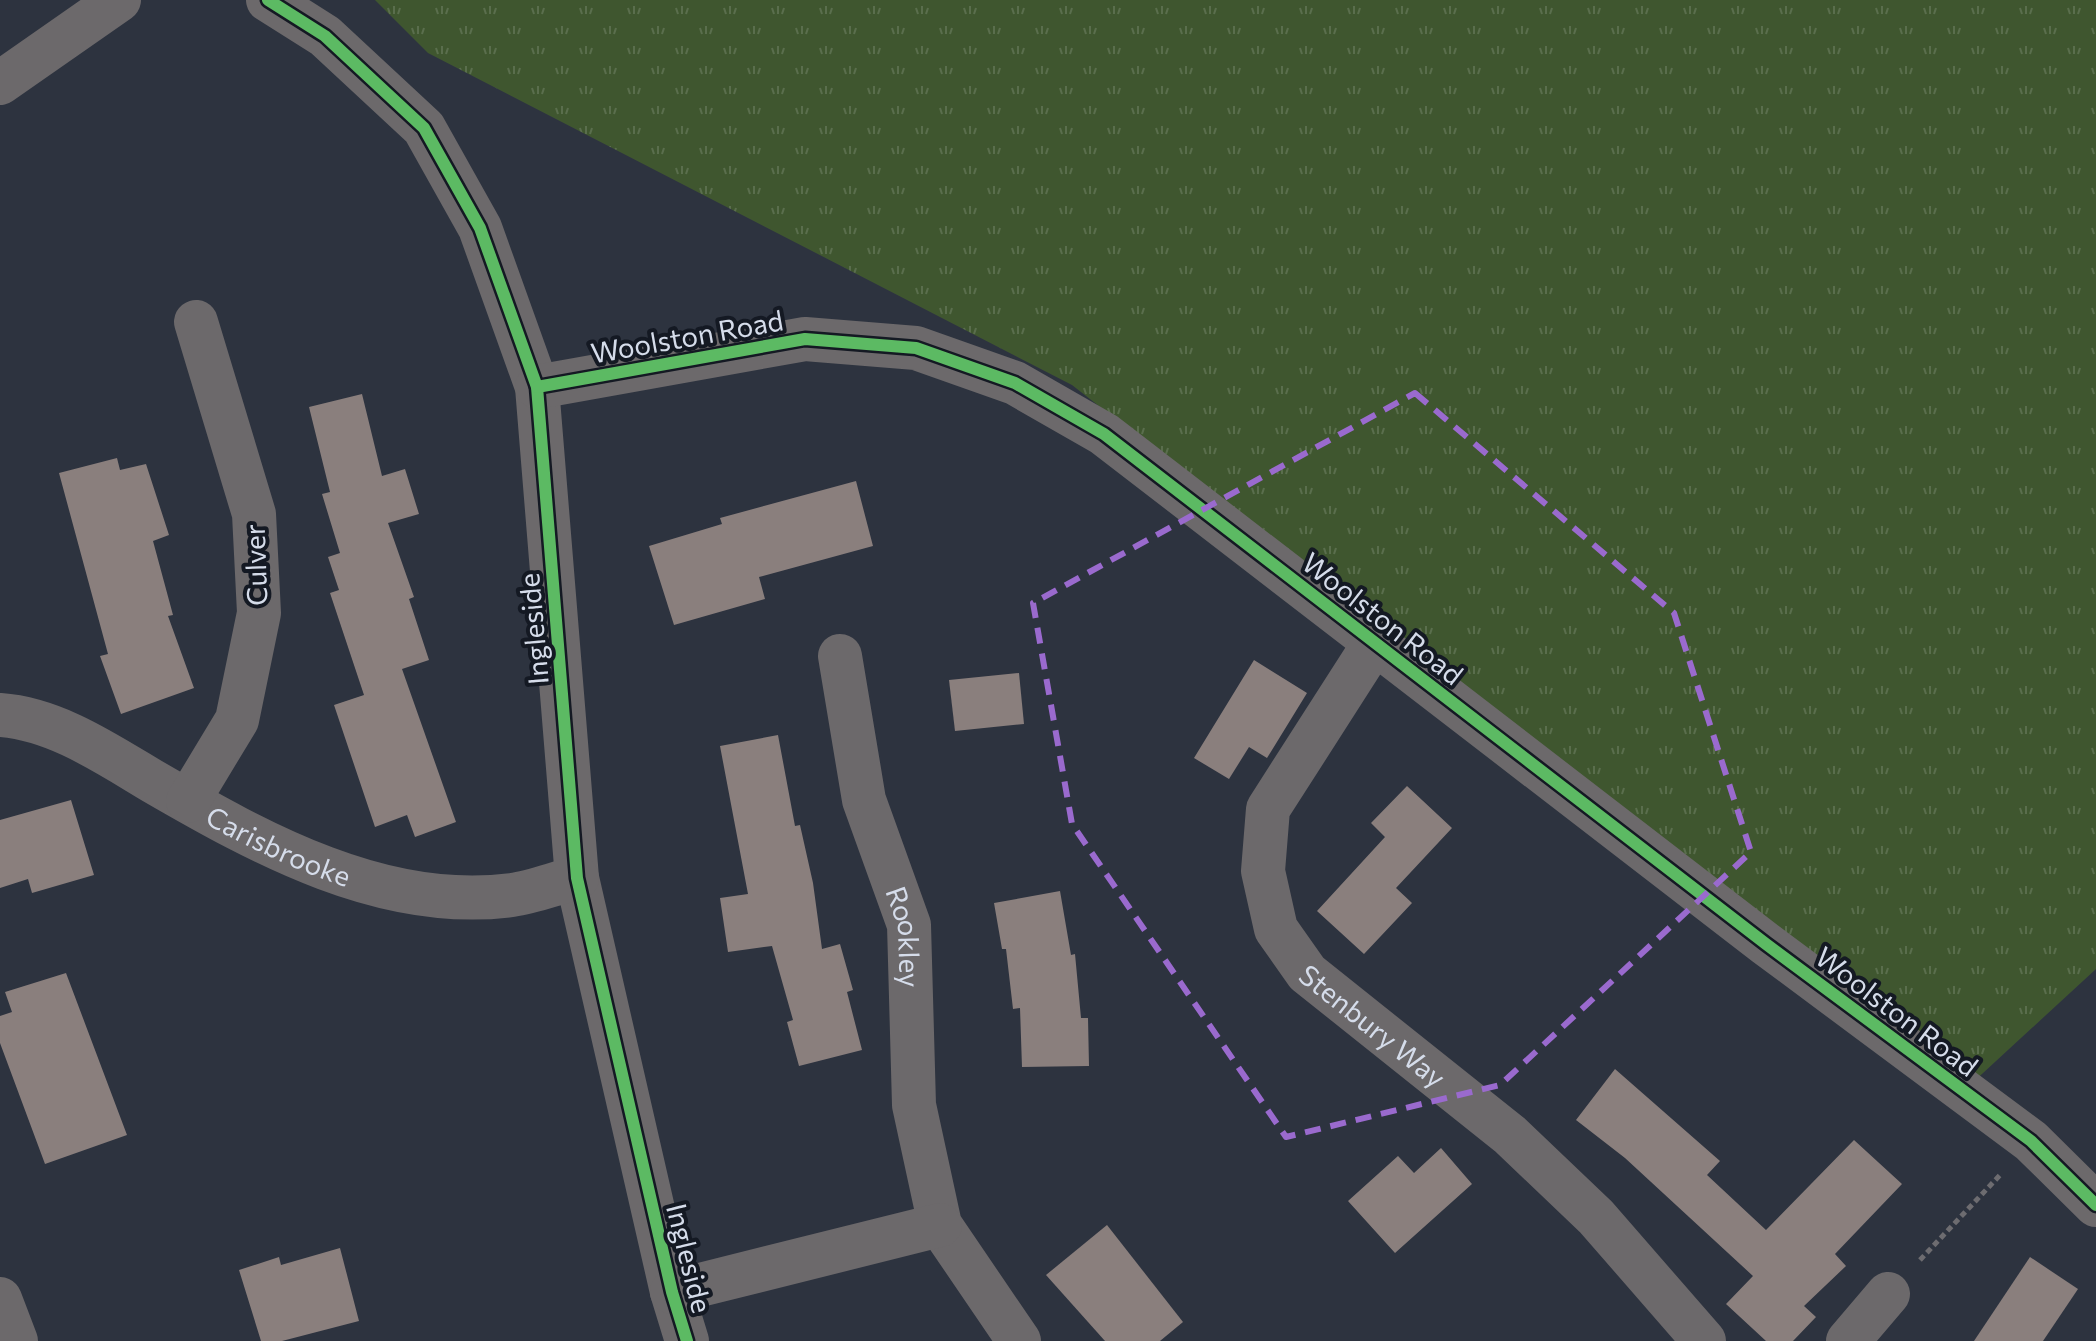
<svg xmlns="http://www.w3.org/2000/svg" width="2096" height="1341" viewBox="0 0 2096 1341" font-family="Commissioner,sans-serif">
	<style>
		.grass { fill: url(#grass-tufts) }
		.building { fill: #8a7f7d }
		.lines { fill: none; stroke-linecap: round; stroke-linejoin: round }
		.path { stroke: #6d6c70; stroke-width: 5; stroke-dasharray: 6 4; stroke-linecap: butt }
		.minor { stroke: #6c696b; stroke-width: 44 }
		.cycleway-casing { stroke: #141923; stroke-width: 17 }
		.cycleway { stroke: #5cba63; stroke-width: 12 }
		.marked { fill: none; stroke: #9a6ace; stroke-width: 6; stroke-dasharray: 16 10; stroke-linejoin: round }
		.labels { text-anchor: middle; dominant-baseline: central; stroke-width: 8; stroke-linejoin: round; paint-order: stroke }
		.street-label { font-size: 28px; fill: #d5dcea; stroke: #141923 }
	</style>
	<defs>
		<pattern id="grass-tufts" width="24" height="20" patternUnits="userSpaceOnUse" patternTransform="scale(2)"><rect width="24" height="20" fill="#3f562f"/><path d="M3 7l-1-3M5 7V3M7 7l1-3M15 17l-1-3M17 17v-4M19 17l1-3" fill="none" stroke="#5a6e4d"/></pattern>
	</defs>
	<rect width="100%" height="100%" fill="#2d333f"/>
	<!-- grass -->
	<polygon class="grass" points="375,0 2096,0 2096,969 1970,1085 1072,385 428,53"/>
	<!-- building -->
	<g class="building">
		<polygon points="362,394 382,476 405,469 419,514 388,523 414,597 409,599 429,660 402,669 456,822 415,837 407,815 375,827 334,705 364,695 330,593 339,590 328,557 340,553 322,494 330,492 309,407"/>
		<polygon points="117,458 120,470 146,464 169,535 153,541 173,615 168,616 194,688 121,714 100,656 108,654 59,473"/>
		<polygon points="856,481 873,546 759,577 765,599 674,625 649,546 722,524 720,518"/>
		<polygon points="1254,660 1307,693 1267,758 1249,747 1229,779 1194,758"/>
		<polygon points="1019,673 1024,724 955,731 949,680"/>
		<polygon points="778,735 795,826 800,825 813,883 822,949 840,944 853,990 847,992 862,1050 799,1066 787,1022 793,1020 772,946 728,952 720,898 748,894 720,746"/>
		<polygon points="1407,786 1452,828 1396,888 1412,903 1364,954 1317,911 1385,837 1371,823"/>
		<polygon points="71,800 94,875 32,893 28,879 0,888 0,820"/>
		<polygon points="1060,891 1071,955 1075,954 1081,1018 1088,1018 1089,1066 1022,1067 1020,1008 1013,1009 1006,949 1002,949 994,903"/>
		<polygon points="66,973 127,1135 45,1164 0,1043 0,1016 12,1012 5,992"/>
		<polygon points="1615,1069 1720,1161 1707,1175 1766,1230 1854,1140 1902,1184 1835,1254 1846,1266 1804,1306 1816,1317 1793,1341 1766,1341 1726,1304 1753,1276 1625,1158 1576,1120"/>
		<polygon points="1441,1148 1472,1184 1395,1253 1348,1201 1398,1156 1414,1173"/>
		<polygon points="1107,1225 1183,1322 1160,1341 1105,1341 1046,1275"/>
		<polygon points="340,1248 359,1321 282,1341 261,1341 239,1270 279,1257 281,1265"/>
		<polygon points="2030,1257 2078,1289 2043,1341 1974,1341"/>
	</g>
	<g class="lines">
		<!-- path -->
		<polyline class="path" points="1920,1260 2001,1174"/>
		<!-- minor -->
		<g class="minor">
			<polyline points="268,0 325,36 424,128 480,228 537,387 577,878 672,1292 687,1341"/>
			<polyline points="0,83 119,0"/>
			<polyline points="537,387 805,339 916,348 1015,383 1104,434 1766,944 2031,1141 2096,1205"/>
			<path id="s1" d="M1375,642L1268,809L1263,871L1276,929L1307,973L1510,1135L1596,1217L1704,1341"/>
			<path id="s2" d="M840,656L864,800L909,925L914,1105L940,1225L1019,1341"/>
			<path id="s3" d="M0,715C56,719 107,754 154,782C261,844 384,912 512,895C533,892 556,883 577,878"/>
			<polyline points="188,801 237,720 259,613 254,514 196,322"/>
			<polyline points="672,1292 940,1225"/>
			<polyline points="0,1299 16,1341"/>
			<polyline points="1848,1341 1888,1294"/>
		</g>
		<defs>
			<g id="cycleway">
				<polyline points="268,0 325,36 424,128 480,228 537,387 577,878 672,1292 687,1341"/>
				<polyline points="537,387 805,339 916,348 1015,383 1104,434 1766,944 2031,1141 2096,1205"/>
			</g>
		</defs>
		<!-- cycleway casing -->
		<use href="#cycleway" class="cycleway-casing"/>
		<!-- cycleway -->
		<use href="#cycleway" class="cycleway"/>
	</g>
	<!-- marked area -->
	<path class="marked" d="M1415,393L1674,613L1751,852L1500,1085L1286,1137L1072,824L1033,603Z"/>
	<g class="labels">
		<!-- street labels -->
		<g class="street-label">
			<text transform="translate(687 336) rotate(-10)">Woolston Road</text>
			<text transform="translate(255 565) rotate(-92)">Culver</text>
			<text transform="translate(1383 618) rotate(38)">Woolston Road</text>
			<text transform="translate(533 629) rotate(-95)">Ingleside</text>
			<text stroke="none"><textPath href="#s3" startOffset="310">Carisbrooke</textPath></text>
			<text stroke="none"><textPath href="#s2" startOffset="290">Rookley</textPath></text>
			<text transform="translate(1897 1011) rotate(37)">Woolston Road</text>
			<text stroke="none"><textPath href="#s1" startOffset="458">Stenbury Way</textPath></text>
			<text transform="translate(690 1258) rotate(76)">Ingleside</text>
		</g>
	</g>
</svg>
